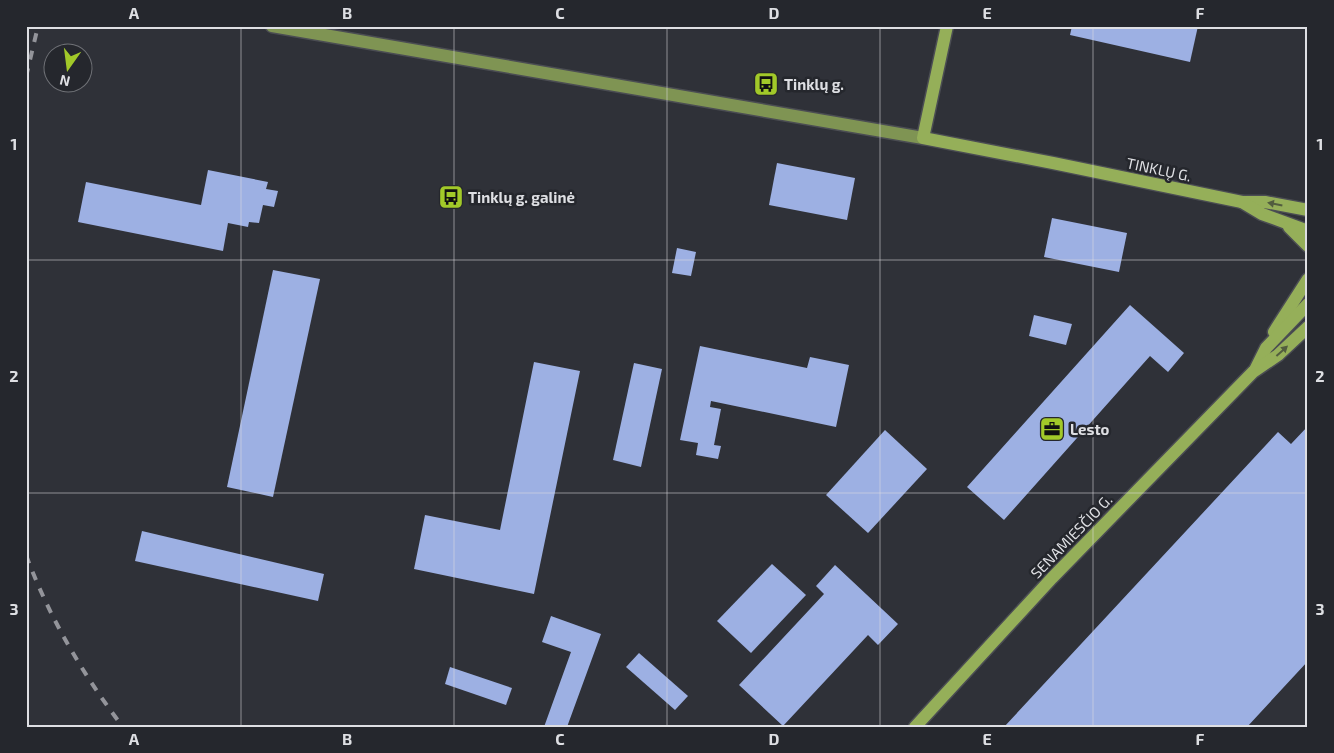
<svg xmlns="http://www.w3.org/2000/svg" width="1334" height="753" viewBox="0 0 1334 753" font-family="'Exo 2',sans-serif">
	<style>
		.building { fill: #9db0e3 }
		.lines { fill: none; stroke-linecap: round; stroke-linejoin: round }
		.secondary-casing { stroke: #4b4d53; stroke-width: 15 }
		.primary-casing { stroke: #4b4d53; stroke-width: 15 }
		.secondary { stroke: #7f9453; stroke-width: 12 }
		.primary { stroke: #95af59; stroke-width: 12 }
		.rail { stroke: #93949a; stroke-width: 4; stroke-dasharray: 9 9; stroke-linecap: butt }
		.oneway { fill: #525d3f }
		.grid { fill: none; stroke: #dedfe3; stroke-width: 1; stroke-opacity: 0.55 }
		.labels { text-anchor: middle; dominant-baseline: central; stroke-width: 5; stroke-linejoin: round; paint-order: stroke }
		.poi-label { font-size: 15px; font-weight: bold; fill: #dedfe3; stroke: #25272d; text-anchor: start }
		.street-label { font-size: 15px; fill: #dedfe3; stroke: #25272d }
		.neatline { fill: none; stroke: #dedfe3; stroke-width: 2 }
		.grid-label { font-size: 16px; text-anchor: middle; font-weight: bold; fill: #dedfe3 }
	</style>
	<rect width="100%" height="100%" fill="#2f3138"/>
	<!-- building -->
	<g class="building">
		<polygon points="1072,26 1198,26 1190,62 1070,35"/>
		<polygon points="777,163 855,178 847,220 769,205"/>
		<polygon points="208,170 268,182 266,189 278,191 274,207 263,205 259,223 249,222 248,227 228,223 223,251 78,222 86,182 201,205"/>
		<polygon points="1052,218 1127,233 1119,272 1044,257"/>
		<polygon points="677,248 696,252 691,276 672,273"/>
		<polygon points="273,270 320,279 273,497 227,487"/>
		<polygon points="1130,305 1184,353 1168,372 1150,356 1004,520 967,487"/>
		<polygon points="1034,315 1072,324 1066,345 1029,336"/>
		<polygon points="700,346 807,368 810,357 849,365 836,427 711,401 710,407 721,409 714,445 721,446 718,459 696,455 698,443 680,440"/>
		<polygon points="534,362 580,371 534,594 414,569 425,515 500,530"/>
		<polygon points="634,363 662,369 641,467 613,460"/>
		<polygon points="1308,426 1308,661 1247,727 1004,727 1278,432 1291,444"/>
		<polygon points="885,430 927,469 868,533 826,495"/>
		<polygon points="142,531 324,574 318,601 135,561"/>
		<polygon points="772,564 806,595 751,653 717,621"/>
		<polygon points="835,565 898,624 878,645 868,635 783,726 739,685 824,594 816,586"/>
		<polygon points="551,616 601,634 567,727 544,727 571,652 542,642"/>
		<polygon points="639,653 688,696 675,710 626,667"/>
		<polygon points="450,667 512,688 506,705 445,684"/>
	</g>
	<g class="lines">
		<defs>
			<polyline id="secondary" points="272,26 923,138"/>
			<g id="primary">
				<polyline points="947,26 923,138 1053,163 1242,202 1265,202 1308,210"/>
				<polyline points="1242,202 1262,214 1308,231"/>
				<polyline points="1289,227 1308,246"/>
				<polyline points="1274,332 1308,279"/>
				<polyline points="1255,370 1266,348 1308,304"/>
				<polyline points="915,727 1052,578 1253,372 1278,355 1308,327"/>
			</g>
		</defs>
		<!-- secondary casing -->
		<use href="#secondary" class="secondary-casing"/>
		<!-- primary casing -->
		<use href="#primary" class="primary-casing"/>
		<!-- secondary -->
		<use href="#secondary" class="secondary"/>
		<!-- primary -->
		<use href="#primary" class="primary"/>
		<!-- rail -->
		<g class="rail">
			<polyline points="26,77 38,26"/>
			<path d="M26,555C49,617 83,675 123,727"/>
		</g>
	</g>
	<!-- one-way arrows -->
	<defs><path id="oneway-solid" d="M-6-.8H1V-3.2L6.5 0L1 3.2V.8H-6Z" transform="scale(1.25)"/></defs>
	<g class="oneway">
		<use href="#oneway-solid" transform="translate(1275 204) rotate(-169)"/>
		<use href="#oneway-solid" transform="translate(1282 351) rotate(-42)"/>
	</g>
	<!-- grid -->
	<path class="grid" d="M241,26V727M454,26V727M667,26V727M880,26V727M1093,26V727M26,260H1308M26,493H1308"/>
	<!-- icons -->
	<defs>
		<symbol id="bus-square" viewBox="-11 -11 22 22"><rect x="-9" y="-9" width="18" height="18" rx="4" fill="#a2c929" stroke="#25272d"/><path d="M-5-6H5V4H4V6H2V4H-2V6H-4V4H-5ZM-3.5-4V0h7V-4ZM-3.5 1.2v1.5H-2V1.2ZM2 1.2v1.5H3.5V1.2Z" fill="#111"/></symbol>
		<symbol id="office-square" viewBox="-11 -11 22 22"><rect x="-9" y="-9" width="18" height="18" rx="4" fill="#a2c929" stroke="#25272d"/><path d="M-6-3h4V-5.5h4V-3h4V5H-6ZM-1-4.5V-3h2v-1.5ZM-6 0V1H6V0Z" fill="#111"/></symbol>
	</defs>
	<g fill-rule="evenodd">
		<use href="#bus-square" x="752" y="70" width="28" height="28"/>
		<use href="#bus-square" x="437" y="183" width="28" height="28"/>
		<use href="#office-square" x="1038" y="415" width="28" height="28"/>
	</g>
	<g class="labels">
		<!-- poi labels -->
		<g class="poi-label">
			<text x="784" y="84">Tinklų g.</text>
			<text x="468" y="197">Tinklų g. galinė</text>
			<text x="1070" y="429">Lesto</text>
		</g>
		<!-- street labels -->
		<g class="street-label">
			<text transform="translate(1159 169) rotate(12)">TINKLŲ G.</text>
			<text transform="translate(1071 536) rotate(-46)">SENAMIESČIO G.</text>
		</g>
	</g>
	<!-- border -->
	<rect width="1334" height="753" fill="none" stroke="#25272d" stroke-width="55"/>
	<!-- north arrow -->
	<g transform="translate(68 68) rotate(194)"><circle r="24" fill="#25272d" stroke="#6f7176"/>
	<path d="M0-4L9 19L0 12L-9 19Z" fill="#a2c929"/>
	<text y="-8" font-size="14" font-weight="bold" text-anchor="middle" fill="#dedfe3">N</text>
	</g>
	<rect x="28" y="28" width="1278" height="698" class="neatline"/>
	<g class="grid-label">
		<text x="134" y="19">A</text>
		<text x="347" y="19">B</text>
		<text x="560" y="19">C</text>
		<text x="774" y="19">D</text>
		<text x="987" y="19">E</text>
		<text x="1200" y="19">F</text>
		<text x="14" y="150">1</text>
		<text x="1320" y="150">1</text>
		<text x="14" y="382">2</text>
		<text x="1320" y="382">2</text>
		<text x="14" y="615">3</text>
		<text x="1320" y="615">3</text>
		<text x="134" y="745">A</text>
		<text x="347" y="745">B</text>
		<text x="560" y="745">C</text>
		<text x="774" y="745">D</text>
		<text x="987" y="745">E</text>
		<text x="1200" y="745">F</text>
	</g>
</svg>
